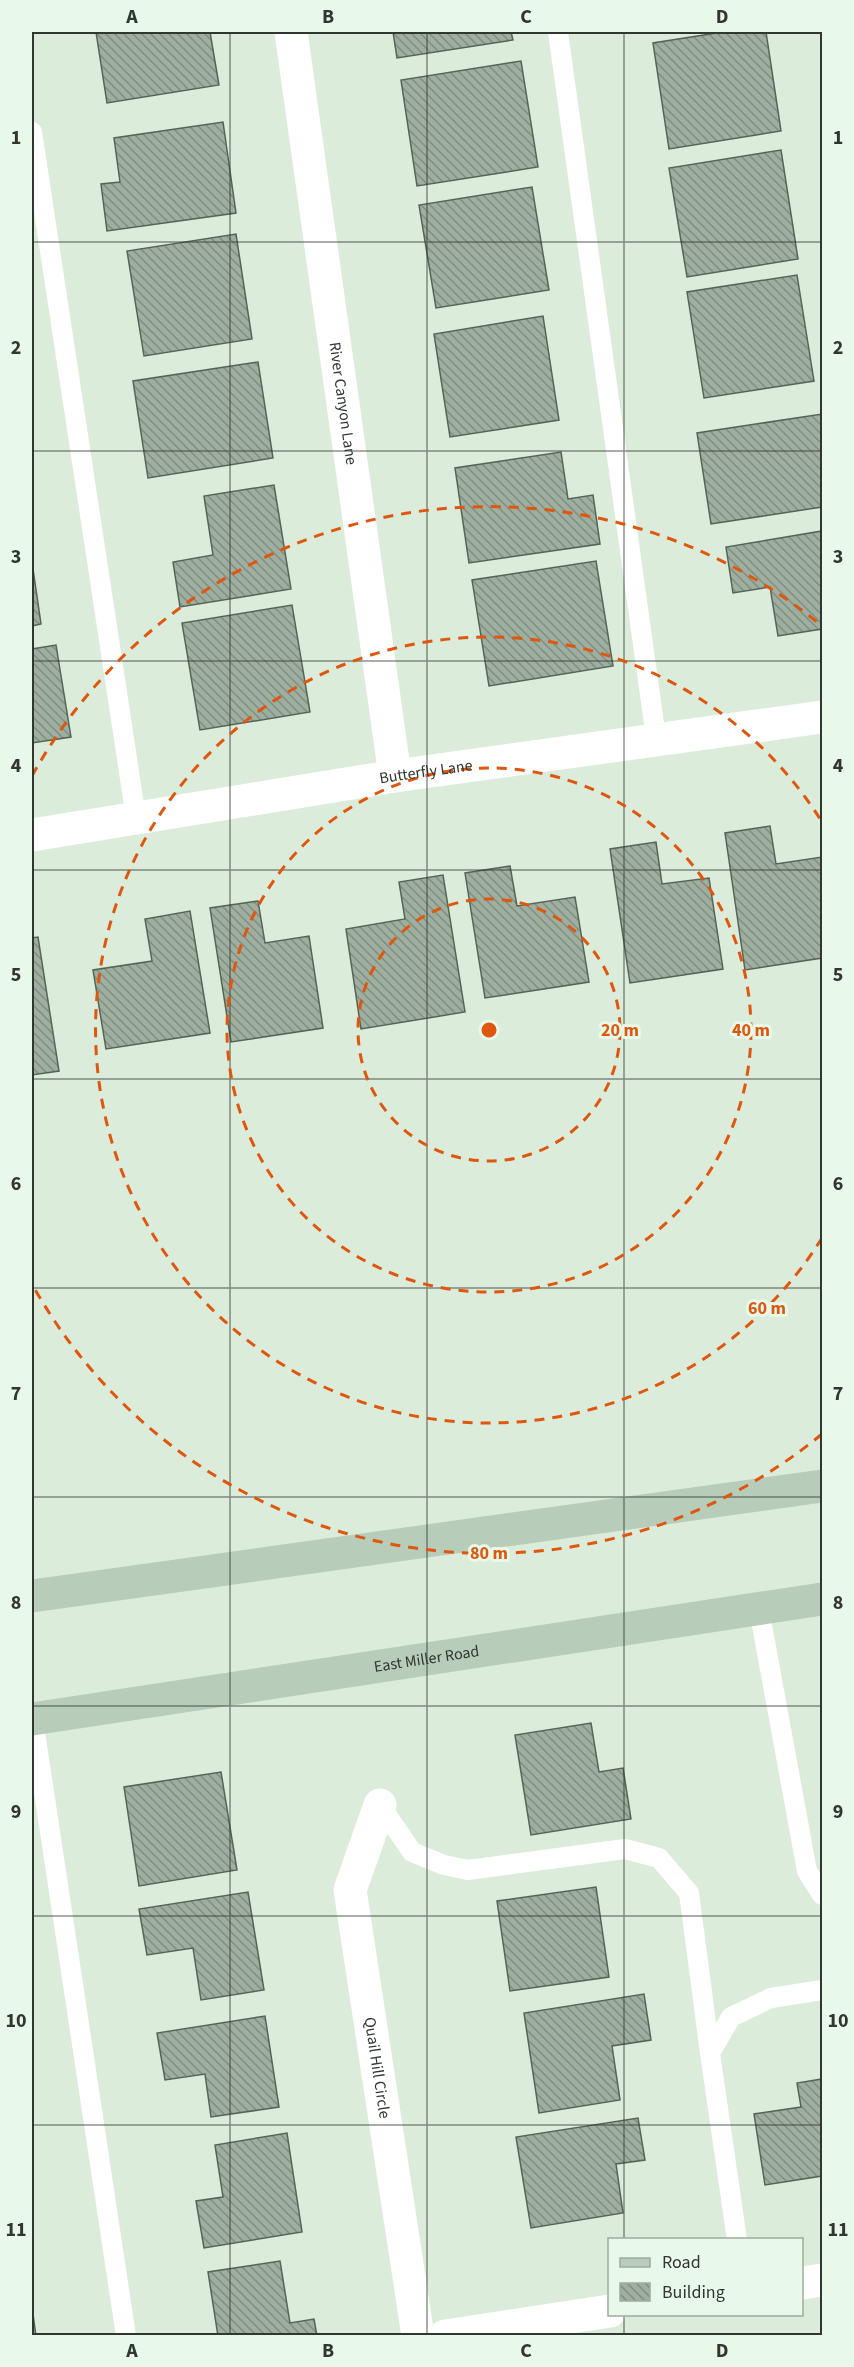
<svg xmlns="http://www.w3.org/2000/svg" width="854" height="2367" viewBox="0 0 854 2367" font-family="'Source Sans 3',sans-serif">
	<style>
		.building { fill: url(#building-back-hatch); stroke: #566456; stroke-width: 1.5 }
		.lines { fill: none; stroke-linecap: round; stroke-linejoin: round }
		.lane { stroke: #fff; stroke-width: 20 }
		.street { stroke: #fff; stroke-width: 33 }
		.secondary { stroke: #b7ccb9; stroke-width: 33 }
		.grid { fill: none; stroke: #303630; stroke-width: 1.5; stroke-opacity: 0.55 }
		.ring { fill: none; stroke: #df570e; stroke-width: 3; stroke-dasharray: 10 8 }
		.labels { text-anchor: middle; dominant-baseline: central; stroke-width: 6; stroke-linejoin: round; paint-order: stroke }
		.street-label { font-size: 16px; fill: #303630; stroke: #e8f9e9 }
		.centre { fill: #df570e; stroke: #e8f9e9; stroke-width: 3 }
		.ring-label { font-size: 18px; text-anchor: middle; font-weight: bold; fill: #df570e; stroke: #e8f9e9; stroke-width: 6; stroke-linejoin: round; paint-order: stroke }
		.neatline { fill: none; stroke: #303630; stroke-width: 2 }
		.grid-label { font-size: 20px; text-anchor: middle; font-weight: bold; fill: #303630 }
	</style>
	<defs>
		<pattern id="building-back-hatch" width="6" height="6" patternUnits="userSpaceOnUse" patternTransform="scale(1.5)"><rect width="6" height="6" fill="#9eae9f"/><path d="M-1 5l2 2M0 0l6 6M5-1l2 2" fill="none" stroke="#818e82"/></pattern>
	</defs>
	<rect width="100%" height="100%" fill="#dbecdb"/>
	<!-- building -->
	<g class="building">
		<polygon points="96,32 210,32 219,85 107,103"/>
		<polygon points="393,32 511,32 513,40 397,58"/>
		<polygon points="723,32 766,32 781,131 669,149 653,43"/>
		<polygon points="521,61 538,167 417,186 401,80"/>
		<polygon points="223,122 236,213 107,231 101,184 120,182 114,138"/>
		<polygon points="781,150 798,259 687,277 669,168"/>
		<polygon points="532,187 549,290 436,308 419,205"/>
		<polygon points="236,234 252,339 144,356 127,251"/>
		<polygon points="797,275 814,381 704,398 687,292"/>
		<polygon points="543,316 559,420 450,437 434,334"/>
		<polygon points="258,362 273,458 148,478 133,381"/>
		<polygon points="822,414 822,507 711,524 697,433"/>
		<polygon points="561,452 568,499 593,495 600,544 469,563 455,468"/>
		<polygon points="274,485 291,589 180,607 173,562 213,555 204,496"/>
		<polygon points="822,531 822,629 778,636 770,587 733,593 726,547"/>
		<polygon points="596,561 613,666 489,686 472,580"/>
		<polygon points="32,562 41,624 32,626"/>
		<polygon points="292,605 310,712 200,730 182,623"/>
		<polygon points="56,645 71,737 32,743 32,649"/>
		<polygon points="770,826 776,864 822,857 822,958 745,970 725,833"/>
		<polygon points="656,842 662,884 709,878 723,969 630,983 610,849"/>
		<polygon points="510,866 517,906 575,897 589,982 485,998 465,873"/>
		<polygon points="443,875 465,1012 361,1029 346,929 405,919 399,882"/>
		<polygon points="258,901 265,943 309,936 323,1028 231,1042 210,908"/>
		<polygon points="190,911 210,1033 106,1049 93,970 152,961 145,919"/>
		<polygon points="38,937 59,1071 32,1075 32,938"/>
		<polygon points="591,1723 599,1772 623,1768 631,1819 531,1835 515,1735"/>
		<polygon points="221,1772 237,1870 139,1886 124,1787"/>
		<polygon points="596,1887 609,1977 510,1991 497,1901"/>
		<polygon points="248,1892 264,1990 201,2000 193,1948 147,1955 139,1909"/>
		<polygon points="644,1994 651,2040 612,2046 620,2100 539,2113 524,2013"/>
		<polygon points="265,2016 279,2107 211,2117 205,2074 165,2080 157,2033"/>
		<polygon points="822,2079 822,2176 765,2185 754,2114 801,2107 797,2083"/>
		<polygon points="638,2118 645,2160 616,2164 623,2213 531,2228 516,2137"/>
		<polygon points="287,2133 302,2232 204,2248 196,2201 223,2197 215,2145"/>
		<polygon points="280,2261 290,2323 314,2319 317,2336 218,2336 208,2272"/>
		<polygon points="32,2307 36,2336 32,2336"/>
	</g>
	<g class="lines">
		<!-- lane -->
		<g class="lane">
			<polyline points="558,32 656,738"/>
			<polyline points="32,132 136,818"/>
			<polyline points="759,1609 807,1871 822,1895"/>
			<polyline points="33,1719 126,2336"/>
			<polyline points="380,1805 412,1852 444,1865 468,1870 625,1849 659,1858 689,1893 710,2053"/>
			<polyline points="737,2240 710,2053 731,2017 771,1998 822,1990"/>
		</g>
		<!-- street -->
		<g class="street">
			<path id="s1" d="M291,32L395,776"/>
			<path id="s2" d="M32,835L395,776L822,717"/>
			<path id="s3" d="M380,1805L350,1890L418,2336"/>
			<polyline points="802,2283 822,2280"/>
			<polyline points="445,2336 610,2311"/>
		</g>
		<!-- secondary -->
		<g class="secondary">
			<polyline points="32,1596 822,1486"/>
			<path id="s4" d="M32,1719L822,1599"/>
		</g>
	</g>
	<!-- grid -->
	<path class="grid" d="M230,32V2336M427,32V2336M624,32V2240M32,242H822M32,451H822M32,661H822M32,870H822M32,1079H822M32,1288H822M32,1497H822M32,1706H822M32,1916H822M32,2125H822M624,2314V2336"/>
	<!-- distance rings -->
	<g class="ring">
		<circle cx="489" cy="1030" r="131"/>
		<circle cx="489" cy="1030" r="262"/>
		<path d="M822 1238A393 393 0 1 1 822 822"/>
		<path d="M822 1434A523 523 0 0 1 32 1284M32 776A523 523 0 0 1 822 626"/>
	</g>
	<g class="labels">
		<!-- street labels -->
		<g class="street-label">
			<text stroke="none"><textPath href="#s1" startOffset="375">River Canyon Lane</textPath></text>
			<text stroke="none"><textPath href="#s2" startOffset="399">Butterfly Lane</textPath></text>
			<text stroke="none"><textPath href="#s4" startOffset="399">East Miller Road</textPath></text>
			<text stroke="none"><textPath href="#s3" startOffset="270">Quail Hill Circle</textPath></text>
		</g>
	</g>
	<circle cx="489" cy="1030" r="9" class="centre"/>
	<g class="ring-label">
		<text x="620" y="1036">20 m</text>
		<text x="751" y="1036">40 m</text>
		<text x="767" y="1314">60 m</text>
		<text x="489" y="1559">80 m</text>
	</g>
	<!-- border -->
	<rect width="854" height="2367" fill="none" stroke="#e8f9e9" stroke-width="66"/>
	<!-- legend -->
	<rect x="608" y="2238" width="195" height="78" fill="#e8f9e9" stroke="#9eab9f" stroke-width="1.5"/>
	<rect x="620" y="2258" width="30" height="9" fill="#b7ccb9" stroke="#9eab9f" stroke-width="1.5"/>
	<text x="662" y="2268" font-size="18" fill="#303630">Road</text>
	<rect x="620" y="2283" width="30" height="18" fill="url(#building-back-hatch)" stroke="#9eab9f" stroke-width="1.5"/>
	<text x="662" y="2298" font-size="18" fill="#303630">Building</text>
	<rect x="33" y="33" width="788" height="2301" class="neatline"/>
	<g class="grid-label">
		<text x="132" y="23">A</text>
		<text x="328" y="23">B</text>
		<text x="526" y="23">C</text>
		<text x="722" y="23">D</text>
		<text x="16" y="144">1</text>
		<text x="838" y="144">1</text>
		<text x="16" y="354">2</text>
		<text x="838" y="354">2</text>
		<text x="16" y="563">3</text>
		<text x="838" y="563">3</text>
		<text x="16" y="772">4</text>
		<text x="838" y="772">4</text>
		<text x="16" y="981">5</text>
		<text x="838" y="981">5</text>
		<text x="16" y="1190">6</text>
		<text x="838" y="1190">6</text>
		<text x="16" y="1400">7</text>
		<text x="838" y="1400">7</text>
		<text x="16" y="1609">8</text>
		<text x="838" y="1609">8</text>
		<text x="16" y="1818">9</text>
		<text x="838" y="1818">9</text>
		<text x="16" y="2027">10</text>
		<text x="838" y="2027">10</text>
		<text x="16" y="2236">11</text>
		<text x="838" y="2236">11</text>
		<text x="132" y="2357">A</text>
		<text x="328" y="2357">B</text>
		<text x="526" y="2357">C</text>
		<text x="722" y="2357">D</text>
	</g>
</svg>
